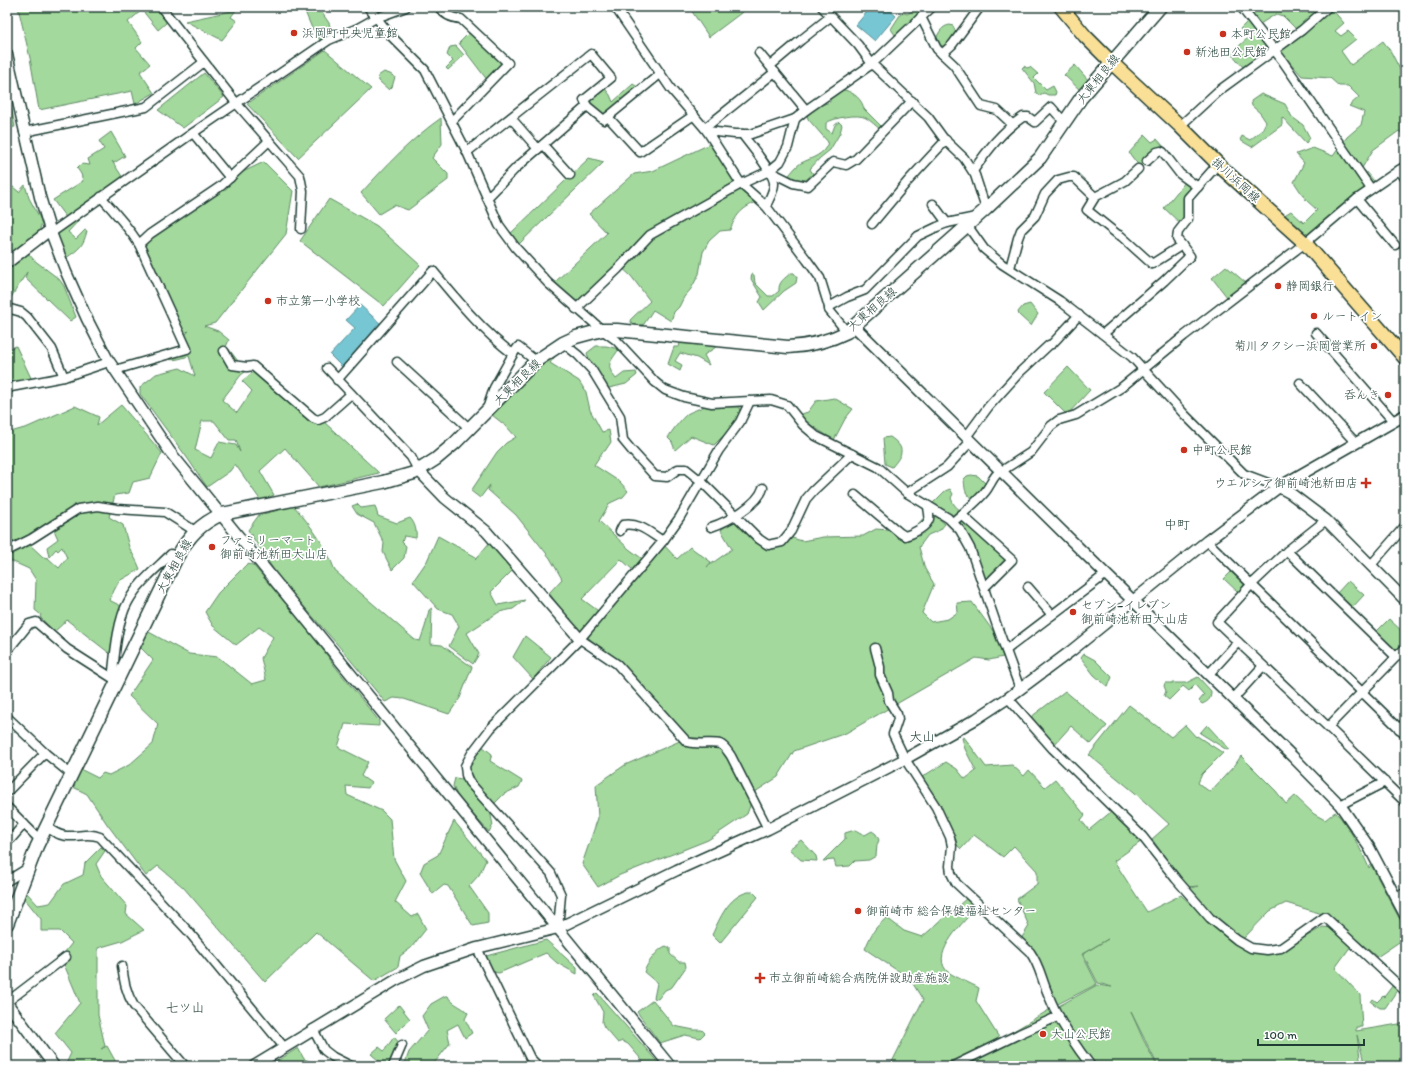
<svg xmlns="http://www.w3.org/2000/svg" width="1412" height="1073" viewBox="0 0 1412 1073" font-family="Itim,'Klee One',sans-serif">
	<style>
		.green { fill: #a3d99c; stroke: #618b68; fill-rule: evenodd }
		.water { fill: #77c6d4; stroke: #548f94 }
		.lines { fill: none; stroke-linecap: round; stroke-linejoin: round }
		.minor-casing { stroke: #1f3d34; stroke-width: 11 }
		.tertiary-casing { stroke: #1f3d34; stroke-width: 13 }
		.secondary-casing { stroke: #1f3d34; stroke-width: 15 }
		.primary-casing { stroke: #1f3d34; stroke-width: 16 }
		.minor { stroke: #fff; stroke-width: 8 }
		.tertiary { stroke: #fff; stroke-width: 10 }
		.secondary { stroke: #fff; stroke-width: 12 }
		.primary { stroke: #fadf96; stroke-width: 13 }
		.poi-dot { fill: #c8321e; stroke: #fff; stroke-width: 1.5 }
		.labels { text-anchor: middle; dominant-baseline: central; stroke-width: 3.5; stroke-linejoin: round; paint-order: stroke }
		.poi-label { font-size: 12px; fill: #1f3d34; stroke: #fff; text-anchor: start }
		.street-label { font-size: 12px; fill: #1f3d34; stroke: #fff }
		.neighbourhood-label { font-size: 13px; fill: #1f3d34; stroke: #fff }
	</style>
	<rect width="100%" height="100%" fill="#fff"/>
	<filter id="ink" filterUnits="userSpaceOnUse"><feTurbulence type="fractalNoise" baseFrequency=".025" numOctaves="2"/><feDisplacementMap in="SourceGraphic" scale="8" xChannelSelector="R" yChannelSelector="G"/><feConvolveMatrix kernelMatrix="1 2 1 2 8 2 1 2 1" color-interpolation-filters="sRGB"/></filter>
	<g filter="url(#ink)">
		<!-- green -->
		<g class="green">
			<polygon points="18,7 155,7 166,21 166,23 158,30 142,10 128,22 142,42 136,48 150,64 140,72 154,93 135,104 132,91 39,110 30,58"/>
			<polygon points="303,7 318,7 329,23 332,32 320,40 314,33"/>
			<polygon points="689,7 749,7 709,37"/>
			<polygon points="920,7 929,7 901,32 895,35 891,29 902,12 907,14"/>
			<polygon points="1251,7 1260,7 1262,11 1265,9 1264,7 1315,7 1321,12 1298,31 1283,16 1276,14 1260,24 1248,9"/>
			<polygon points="1330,7 1344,23 1335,31 1341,36 1348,31 1356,39 1341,51 1351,65 1383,41 1391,52 1405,79 1405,136 1399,131 1373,150 1362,168 1374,181 1337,209 1305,237 1283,216 1291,211 1304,223 1317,210 1306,200 1294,182 1304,163 1296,154 1313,148 1333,156 1347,137 1361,125 1364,112 1349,106 1359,97 1348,86 1339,86 1330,78 1302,76 1279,50"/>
			<polygon points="236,10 231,17 237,21 222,40 185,21"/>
			<polygon points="1248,21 1270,50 1243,67 1231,53 1248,38 1240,29"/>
			<path d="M950,25L953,26L956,33L947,44L943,46L940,45L936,39C939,32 942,26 950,25Z"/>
			<polygon points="469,33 505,63 488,81 459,43"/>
			<polygon points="456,46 464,55 448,70 446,68 453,61 447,55 450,47"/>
			<polygon points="325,50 371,89 298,158 247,104"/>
			<polygon points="1075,65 1089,81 1080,90 1064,75"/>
			<polygon points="1024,66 1027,68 1030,67 1038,74 1034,78 1046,90 1053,86 1056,92 1055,95 1048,95 1044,93 1039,95 1036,93 1034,83 1022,68"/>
			<polygon points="384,72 390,74 395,77 392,87 389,90 379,81 378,76"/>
			<polygon points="204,73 224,97 183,128 158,110"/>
			<polygon points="633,84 639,88 607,116 599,113 587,99 603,86 610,95 613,102"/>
			<polygon points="7,85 15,127 7,128"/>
			<path d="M845,90C854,93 862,99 864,109L883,128L881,130C876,126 871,121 866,118C858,113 833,118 826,123V129L832,133L835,125L839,122L842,125L840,133L830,150L820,158L810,169L813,174L802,183L786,179C790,174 796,166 801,163C811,158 825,155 828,142L808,119L807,114L818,106L830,102V97L837,91Z"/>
			<polygon points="1261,94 1285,104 1292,117 1303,125 1310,138 1306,143 1282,117 1282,125 1252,147 1240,140 1242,136 1250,140 1262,130 1266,122 1260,113 1252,106 1251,101"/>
			<path d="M441,118L442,144L432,158L448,174V180L408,210L394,205L379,214L361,193C386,166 411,139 441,118Z"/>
			<polygon points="111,132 125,156 114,163 112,161 125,181 67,219 53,200 83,181 81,174 77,168 81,164 90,165 88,159 104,149 99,141"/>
			<polygon points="1145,135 1152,142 1157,139 1165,148 1156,153 1140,167 1129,153"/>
			<path d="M714,142L739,185L760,200C743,208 737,212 730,230L720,231L709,241L703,252L699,274L691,289L684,297L679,307L674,312L671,321L653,310L644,324L634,327L630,320L650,301L631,276L620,266L579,308L555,282L607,233L589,214L634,174L653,171Z"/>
			<polygon points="589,158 604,162 518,245 510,234"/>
			<path d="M264,162L293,191L286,234L215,323L204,326L218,331L229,340L225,349L228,348L241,365L249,369L241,375L222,400L237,413L252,391L242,381L257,369L315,423L323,421L379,473L319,487L285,448L260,471L274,495L261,501L235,464L230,471L207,487L188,459L140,394V387L156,374L180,368L195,376L189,356C181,358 173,362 165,358L166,355L181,345L183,337L189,331L183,333L140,247L230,178ZM202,421H214L229,440H236L240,452L236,445L219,442L211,458L195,450Z"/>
			<polygon points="1186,181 1197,188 1187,200 1186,216 1181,224 1164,208"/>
			<polygon points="7,182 19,192 25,185 29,198 42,222 39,232 7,257"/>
			<polygon points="329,199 377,226 420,265 384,306 300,241"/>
			<path d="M79,213L81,218L68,232L76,239L85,230L87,231C83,247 79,249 66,258L56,234Z"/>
			<polygon points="28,253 34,260 59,279 64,286 76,317 70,321 25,278 27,272 7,304 7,271"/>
			<polygon points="1226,266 1246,283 1227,297 1212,278"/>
			<path d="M791,273H794L797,277L796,283L784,291L764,310L759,302L762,297L751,279L752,274L754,275L755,283L768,296H773L779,291C778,282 785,278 791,273Z"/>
			<polygon points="1030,304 1038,314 1031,326 1019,315 1018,312 1023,306"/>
			<polygon points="681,340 719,345 704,355 709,365 697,358 680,353 675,361 682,365 680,371 668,364 674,347 679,347"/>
			<polygon points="16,346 32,380 7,387 7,350"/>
			<path d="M596,346H606L619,349C610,363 605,364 616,379L624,373L636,372L637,375L626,384L605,389L590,362L587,353Z"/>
			<polygon points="559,351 550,363 579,381 586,392 590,410 602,432 609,430 611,442 605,451 603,451 594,465 620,482 628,491 623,497 610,503 599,521 629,549 644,560 635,572 621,559 582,599 601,613 582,632 577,630 549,593 562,579 550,558 516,515 488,490 490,485 480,498 471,491 497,452 506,443 516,437 506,426 492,415 501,400 537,365"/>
			<polygon points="1068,367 1090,390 1067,415 1044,392"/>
			<polygon points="834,398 853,409 845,419 834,440 809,424 798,415 808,412 816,401"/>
			<polygon points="121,405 162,453 150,478 133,482 129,493 115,495 109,517 123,525 129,547 137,562 140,569 119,581 109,600 123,607 113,656 67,620 54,632 40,617 41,615 35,610 36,580 29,569 9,560 8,553 28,543 43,557 48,558 59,568 67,558 62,547 58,551 56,549 49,557 47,547 58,539 53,528 15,547 13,541 14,546 7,550 7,433 28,427 75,406 99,417 97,425"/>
			<path d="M705,406L740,407L738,421L714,445L691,436L675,450L672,442L668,438C670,433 683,417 687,414C692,411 699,409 705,406Z"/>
			<path d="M890,437C906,448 903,454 892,467L885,464L883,438Z"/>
			<path d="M971,475L978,476L985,483L982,488V493L976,499C964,496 965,489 964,479L967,476Z"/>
			<path d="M950,489L953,494L951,498C953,504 957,509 962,511L953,518L932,504L945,491Z"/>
			<path d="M357,504L361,508L375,506L378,516L397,523L410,518C415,523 417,531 416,538L404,536L402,542L406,546L404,558L392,570L383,552L384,543L374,523L357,514L352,506Z"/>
			<path d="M294,506C311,526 327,547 335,571L415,640L420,641L425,627L429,610L432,608L431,644L442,645L472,667L460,698L449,714L404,699L394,698L385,702L343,651L279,578L248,530L259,515Z"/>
			<polygon points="930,511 945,524 940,530 928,535 919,547 925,569 934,584 922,613 931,622 948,619 958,612 957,603 972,602 993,631 1003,657 989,660 976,658 846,733 794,751 778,777 755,792 747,814 708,840 620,875 598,887 582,864 598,818 596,785 625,765 682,740 647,692 631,672 585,635 662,543 677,559 690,547 711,562 707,567 732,549 721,530 737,516 762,546 789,537 802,541 823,537 863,536 876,529 889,530 905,538"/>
			<polygon points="962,517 1007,558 986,580 969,536 958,521"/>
			<polygon points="438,536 476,557 475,560 490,542 514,569 491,592 498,605 525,600 513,609 499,612 467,633 479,654 473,664 449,646 459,626 452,614 438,609 413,581 427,561"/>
			<polygon points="247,564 253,565 314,637 334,665 379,721 379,726 345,724 338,747 368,762 361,776 371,783 368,788 346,786 347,795 382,811 390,819 394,859 406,881 395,902 412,917 418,914 426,929 411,948 400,956 398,967 374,981 316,932 265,982 183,887 158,866 146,876 107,824 87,794 71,786 80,769 98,778 103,773 109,775 129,765 153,744 158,724 129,696 153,660 139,646 147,631 189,654 218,657 252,684 266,680 261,658 273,637 259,627 236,645 213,626 205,612 218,593"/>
			<polygon points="1231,572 1244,584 1242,589 1239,593 1224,579"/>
			<polygon points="1348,581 1364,595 1351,609 1336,594"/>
			<polygon points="1389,619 1405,634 1405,643 1395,652 1377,634 1376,632"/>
			<polygon points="525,636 551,657 533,679 513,657"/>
			<polygon points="1084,654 1095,660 1112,677 1108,687 1094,675 1081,658"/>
			<path d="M1198,677L1211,691C1211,699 1209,701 1202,704L1199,701L1204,695L1195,685L1189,691L1183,686L1169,700L1164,696L1166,691L1164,686L1165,683H1186Z"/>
			<polygon points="1065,691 1107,726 1091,744 1071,726 1054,745 1031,717"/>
			<path d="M1129,705L1171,737L1185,725L1196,737L1197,736L1223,753L1202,774L1198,783L1210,792L1235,765L1241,756L1276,791L1286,804L1295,796L1314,814L1325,820L1335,812C1348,824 1362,851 1369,868L1371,865L1405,929V938L1377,957L1329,916L1286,903L1270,911L1242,940L1215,918L1187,889L1199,886L1186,887L1152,839L1169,824L1134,792L1089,755Z"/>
			<polygon points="1207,725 1229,749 1227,750 1200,733"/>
			<polygon points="964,737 986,767 1012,765 1024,776 1029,770 1045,787 1055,779 1085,815 1081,820 1089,830 1112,811 1142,841 1114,861 1147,912 1181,895 1230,941 1273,952 1298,941 1323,927 1331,928 1351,946 1335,968 1360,995 1362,1027 1356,1027 1356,1031 1405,1023 1405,1066 1365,1066 1357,1035 1361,1066 1158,1066 1131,1012 1143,1039 1157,1066 1092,1066 1072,1037 1057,1007 1097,985 1112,987 1098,983 1083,954 1108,939 1082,954 1097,984 1056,1005 1021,939 1029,926 1017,899 1037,884 1037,871 1014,846 1003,857 974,835 961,849 957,845 953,833 922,777 946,762 957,769 965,779 976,771 965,749 962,738"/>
			<path d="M482,746L492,754L490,761L522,781L519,787L504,794L494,804C489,797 471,778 469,771C467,761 476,752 482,746Z"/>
			<polygon points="455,778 462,779 490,811 493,825 489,832 458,798 453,786"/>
			<polygon points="454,821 486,860 479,875 469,886 488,913 488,923 473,926 448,886 444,885 433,894 420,873 424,863 438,855"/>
			<polygon points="855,830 865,835 872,831 876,834 879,840 877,845 876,856 869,860 855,861 850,866 836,867 834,860 823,861 845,839 845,833"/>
			<polygon points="801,840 816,856 817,861 801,860 789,849"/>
			<polygon points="101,847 105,851 96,864 101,876 127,906 126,914 144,930 122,941 98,948 98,1015 105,1046 101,1049 107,1046 118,1066 65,1066 71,1053 55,1033 80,1003 61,957 72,943 60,931 41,931 41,919 24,898 26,892 38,905 50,903 64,884 83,875 85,863"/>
			<path d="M748,892H753L758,897L720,943L712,935C720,918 728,897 748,892Z"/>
			<path d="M967,898L976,908C965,921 931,952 946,970C950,975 972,984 979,988L976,1001L1000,1039L1054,1007L1089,1066H890L923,1000L910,979L865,949C871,935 874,927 887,918L904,931L922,937Z"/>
			<polygon points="546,940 577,968 577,974 557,963 546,953 499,973 493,972 486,956"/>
			<path d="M666,946L670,948V954L679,962H685L686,967L672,987L665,990L658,999L654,998L657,983L644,972C646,965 658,948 666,946Z"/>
			<polygon points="1393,985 1398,989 1385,1008 1380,1008 1371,1002 1373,999 1377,1002 1383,996 1384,997"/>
			<polygon points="597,993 661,1066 647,1066 628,1044 622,1041 618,1043 604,1027 602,1022 603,1012 594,996"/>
			<path d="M445,996H448C451,1004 462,1006 468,1013L465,1019L472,1033L465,1038L458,1024L447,1030L450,1043L432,1066H404L409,1052L428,1030L422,1016L431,1004Z"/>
			<polygon points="653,1000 674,1026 694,1030 702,1030 705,1033 700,1038 685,1035 660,1043 637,1012"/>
			<polygon points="399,1005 410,1019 396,1033 384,1019"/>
			<polygon points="394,1037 401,1045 388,1065 379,1061 371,1054 379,1047 384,1051"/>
			<polygon points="298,1048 304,1059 312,1062 317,1066 269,1066"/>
		</g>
		<!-- water -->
		<g class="water">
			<polygon points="871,7 886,7 896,16 875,41 856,25"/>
			<polygon points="360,305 382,325 342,367 330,355 355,328 346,320"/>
		</g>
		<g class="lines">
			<defs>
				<g id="minor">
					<polyline points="161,7 237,104 300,176 303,191 301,229"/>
					<polyline points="368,7 391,36 425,70 467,152 499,225 516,248 548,283 602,330 616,340 655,382 665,390 684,397 712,403 771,400 787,405 803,425 816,436 878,467 907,493 948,518 960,530 970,548 997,626 1020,689"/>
					<path d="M439,7C444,15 451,18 461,19L508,63L452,121"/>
					<polyline points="615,7 671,89 707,131 741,184 766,206 807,260 820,278 829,307 829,310 847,332"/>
					<polyline points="822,7 858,45 872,64 928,117 944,139 964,158 975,175 986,209"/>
					<polyline points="1241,7 1282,60 1371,189"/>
					<polyline points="921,17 937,49 954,65 981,106 997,110 1012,124"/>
					<polyline points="759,53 806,110"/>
					<polyline points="942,54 952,45 980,7"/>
					<polyline points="770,66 801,40 830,17"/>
					<polyline points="608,117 640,152 694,115"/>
					<polyline points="511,118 538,149"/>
					<polyline points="1180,126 1217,92 1302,30 1328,7"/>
					<polyline points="705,128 775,72"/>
					<polyline points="707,131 735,134 751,134 795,119"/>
					<polyline points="24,132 146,107 204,62"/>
					<polyline points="193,133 230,178"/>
					<path d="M742,134C750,145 771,169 774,182C775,190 769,199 766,206"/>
					<polyline points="543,145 570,175"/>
					<polyline points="467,152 591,54 611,78 584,100 587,106"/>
					<polyline points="1147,161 1157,152 1161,151 1163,152 1180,174 1198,187"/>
					<polyline points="1399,170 1405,178"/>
					<polyline points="769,171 793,183 808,186 833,162 846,165 856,159 912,101"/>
					<path d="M973,171C987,151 1002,131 1023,117H1028L1035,122L1051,107L1065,123"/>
					<path d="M101,197C115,212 128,227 139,244L187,349L115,370"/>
					<polyline points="1095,197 1087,210 1117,234 1121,236 1152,264 1182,245"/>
					<polyline points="487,198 516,168 587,106 604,120 660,74"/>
					<polyline points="1357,199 1395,245"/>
					<polyline points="933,204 947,223"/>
					<polyline points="872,224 908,181 946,140"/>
					<polyline points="967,225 984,249 1002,264 1060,301 1132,357 1185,415 1244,474 1279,487"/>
					<polyline points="51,233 187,137 329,40 358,28 376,18 406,7"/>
					<polyline points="139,244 150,234 221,186 269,141"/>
					<polyline points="1010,268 1018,238 1021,230 1035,216 1045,194 1058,180 1069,177 1074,177 1095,197 1125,181 1138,169"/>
					<polyline points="829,307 847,297 865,290 918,236 937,227 947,223 976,217"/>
					<polyline points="7,308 21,312 27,317 52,349 64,377"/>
					<polyline points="576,309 618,269 650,235 741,184 769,171 780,162 788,147 795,119 806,110 872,64 932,7"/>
					<polyline points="1316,333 1394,422"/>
					<polyline points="1103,334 1164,281 1190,256 1177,239 1178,232 1188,219 1188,198 1218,164"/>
					<polyline points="563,343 578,355 592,370 620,416 623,440 633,452 655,476 667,477 678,469 686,469 701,481 759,539 768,545 782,542 791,531 806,499 813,491 852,454"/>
					<polyline points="224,351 232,365 247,367 253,366 313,418 318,420 325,417 351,394"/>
					<polyline points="397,362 470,429"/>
					<polyline points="327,368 411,457 418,470"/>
					<path d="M337,380L433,271C457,300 482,331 513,354L518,347L536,361"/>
					<polyline points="1300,383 1356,443"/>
					<polyline points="7,390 11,387 64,377 109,362"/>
					<polyline points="487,409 494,388 513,354"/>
					<polyline points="966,437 989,406 1020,372 1049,345 1052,344 1079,315"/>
					<polyline points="907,493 947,467 971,441"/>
					<path d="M855,495L900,533L905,536C912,534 927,527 929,519C930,516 928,510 928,506"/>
					<polyline points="962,515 1012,560 984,588"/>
					<polyline points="1326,520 1287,551 1251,585 1217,622 1328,727 1405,802"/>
					<path d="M953,522C964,512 976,503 985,492C990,486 992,479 997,474L1031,452L1051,426L1059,420L1076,415L1122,387L1184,336L1305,243L1357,199L1405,166"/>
					<path d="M711,527C727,522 758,505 763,488"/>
					<path d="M620,531L623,525C639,522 650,533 663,541"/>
					<polyline points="1207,541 1405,734"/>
					<polyline points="7,551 31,539 78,509 98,506 117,509 165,512 195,531"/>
					<polyline points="1287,551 1396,657"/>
					<polyline points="1371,565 1405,526"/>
					<polyline points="1028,587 1052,615"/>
					<path d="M580,639L617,664L687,742C697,745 713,742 720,744C725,746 728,752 731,756L768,829"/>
					<path d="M875,648L880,667V675L888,693L889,701L897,714L898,719L893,734L905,759L936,807L950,837L952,846L950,866L951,873L956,883L1030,952C1040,966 1041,978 1048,994C1058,1020 1074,1044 1091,1066"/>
					<polyline points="1006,650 1106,574"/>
					<polyline points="7,651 29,624 36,622 67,649 117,681"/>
					<path d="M120,675L113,671C115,652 118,619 128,602C138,583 156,569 171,554L177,557"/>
					<polyline points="1208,675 1238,642"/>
					<polyline points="1008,698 1053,749 1142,836 1176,879 1210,918 1237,940 1251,948 1267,950 1281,948 1325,917 1405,991"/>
					<polyline points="1233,699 1263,666"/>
					<polyline points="7,717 45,753 72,775"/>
					<polyline points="1328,727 1405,648"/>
					<polyline points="1399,729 1405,723"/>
					<polyline points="7,792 45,753"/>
					<polyline points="1340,805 1385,782"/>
					<polyline points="7,807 40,840"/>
					<path d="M46,827C53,831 59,836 67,836C79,837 88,832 100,837L188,931L284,1047"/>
					<polyline points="11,839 24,824"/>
					<polyline points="7,881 28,868"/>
					<polyline points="1395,897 1405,893"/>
					<polyline points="558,928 561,895 551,873 469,782 466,775 465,766 472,753 491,728 580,639 663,541 680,517 719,450 740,422 750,401"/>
					<polyline points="477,948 530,1058 538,1066"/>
					<path d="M122,966C124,981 126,993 134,1006L185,1066"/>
					<polyline points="7,1002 66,957"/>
					<polyline points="313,1029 324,1050 333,1057 351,1066"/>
					<polyline points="393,1066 402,1045"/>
					<polyline points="953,1066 1019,1034 1059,1016"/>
				</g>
				<g id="tertiary">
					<polyline points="7,54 40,197 50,230 66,272 87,319 107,358 170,452 670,1066"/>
					<polyline points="7,263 50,230"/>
					<polyline points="854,326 1081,550 1293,757 1340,805 1369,847 1405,915"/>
					<polyline points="418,470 445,498 486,531 580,639"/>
					<polyline points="1279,487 1290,493 1326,520 1405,600"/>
					<polyline points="7,1003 54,1066"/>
					<polyline points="254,1066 396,980 424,966 477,948 558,928 677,870 768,829 905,759 976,719 1008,698 1071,651 1207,541 1279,487 1405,415"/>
				</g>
				<path id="secondary" d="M7,924L37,846L177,557C189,536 200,524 222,514L383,482L414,473L436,459L455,443L536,361L563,343L576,337L602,330H617L788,347C809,346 827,342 847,332L986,209L1040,158L1081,98L1160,7"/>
				<polyline id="primary" points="1061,7 1085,36 1111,62 1180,126 1223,169 1305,243 1405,358"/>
			</defs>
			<!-- minor casing -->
			<use href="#minor" class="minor-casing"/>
			<!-- tertiary casing -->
			<use href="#tertiary" class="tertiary-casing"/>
			<!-- secondary casing -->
			<use href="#secondary" class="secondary-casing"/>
			<!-- primary casing -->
			<use href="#primary" class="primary-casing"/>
			<!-- minor -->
			<use href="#minor" class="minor"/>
			<!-- tertiary -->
			<use href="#tertiary" class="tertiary"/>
			<!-- secondary -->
			<use href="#secondary" class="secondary"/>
			<!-- primary -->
			<use href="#primary" class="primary"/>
		</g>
	</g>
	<!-- markers -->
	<g class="poi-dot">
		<circle cx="294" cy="33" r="4"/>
		<circle cx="1223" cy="34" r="4"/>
		<circle cx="1187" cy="52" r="4"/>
		<circle cx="1278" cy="286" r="4"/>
		<circle cx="268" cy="301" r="4"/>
		<circle cx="1314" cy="316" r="4"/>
		<circle cx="1374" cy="346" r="4"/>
		<circle cx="1388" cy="395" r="4"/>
		<circle cx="1184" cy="450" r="4"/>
		<path d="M1364 477h4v4h4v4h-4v4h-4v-4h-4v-4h4z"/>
		<circle cx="212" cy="547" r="4"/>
		<circle cx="1073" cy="612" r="4"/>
		<circle cx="858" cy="911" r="4"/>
		<path d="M758 972h4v4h4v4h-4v4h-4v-4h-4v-4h4z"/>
		<circle cx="1043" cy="1034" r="4"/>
	</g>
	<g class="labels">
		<!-- poi labels -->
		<g class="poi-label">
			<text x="302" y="33">浜岡町中央児童館</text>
			<text x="1231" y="34">本町公民館</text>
			<text x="1195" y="52">新池田公民館</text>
			<text x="1286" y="286">静岡銀行</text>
			<text x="276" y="301">市立第一小学校</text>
			<text x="1322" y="316">ルートイン</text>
			<text x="1366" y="346" text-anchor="end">菊川タクシー浜岡営業所</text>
			<text x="1380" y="395" text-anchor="end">呑んき</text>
			<text x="1192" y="450">中町公民館</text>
			<text x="1358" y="483" text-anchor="end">ウエルシア御前崎池新田店</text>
			<text x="220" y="540">ファミリーマート<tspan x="220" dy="14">御前崎池新田大山店</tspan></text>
			<text x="1081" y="605">セブン‐イレブン<tspan x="1081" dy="14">御前崎池新田大山店</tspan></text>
			<text x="866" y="911">御前崎市 総合保健福祉センター</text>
			<text x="769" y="978">市立御前崎総合病院併設助産施設</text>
			<text x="1051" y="1034">大山公民館</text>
		</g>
		<!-- street labels -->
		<g class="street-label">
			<text transform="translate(1098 79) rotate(-51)">大東相良線</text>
			<text transform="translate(1236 180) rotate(42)">掛川浜岡線</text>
			<text transform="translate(872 309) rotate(-41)">大東相良線</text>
			<text transform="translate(517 382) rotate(-44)">大東相良線</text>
			<text transform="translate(174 566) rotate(-61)">大東相良線</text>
		</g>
		<!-- neighbourhood labels -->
		<g class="neighbourhood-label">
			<text x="1177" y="524">中町</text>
			<text x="922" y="736">大山</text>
			<text x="185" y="1007">七ツ山</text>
		</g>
	</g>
	<!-- margin -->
	<rect width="1412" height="1073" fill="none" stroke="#fff" stroke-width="24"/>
	<rect x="12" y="12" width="1388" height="1049" fill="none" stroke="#1f3d34" stroke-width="1.5" filter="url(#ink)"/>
	<!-- scale -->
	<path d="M1258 1039v6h106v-6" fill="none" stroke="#1f3d34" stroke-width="2"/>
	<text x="1264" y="1039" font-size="12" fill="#1f3d34" stroke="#ffffff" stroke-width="3" paint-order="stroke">100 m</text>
</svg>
